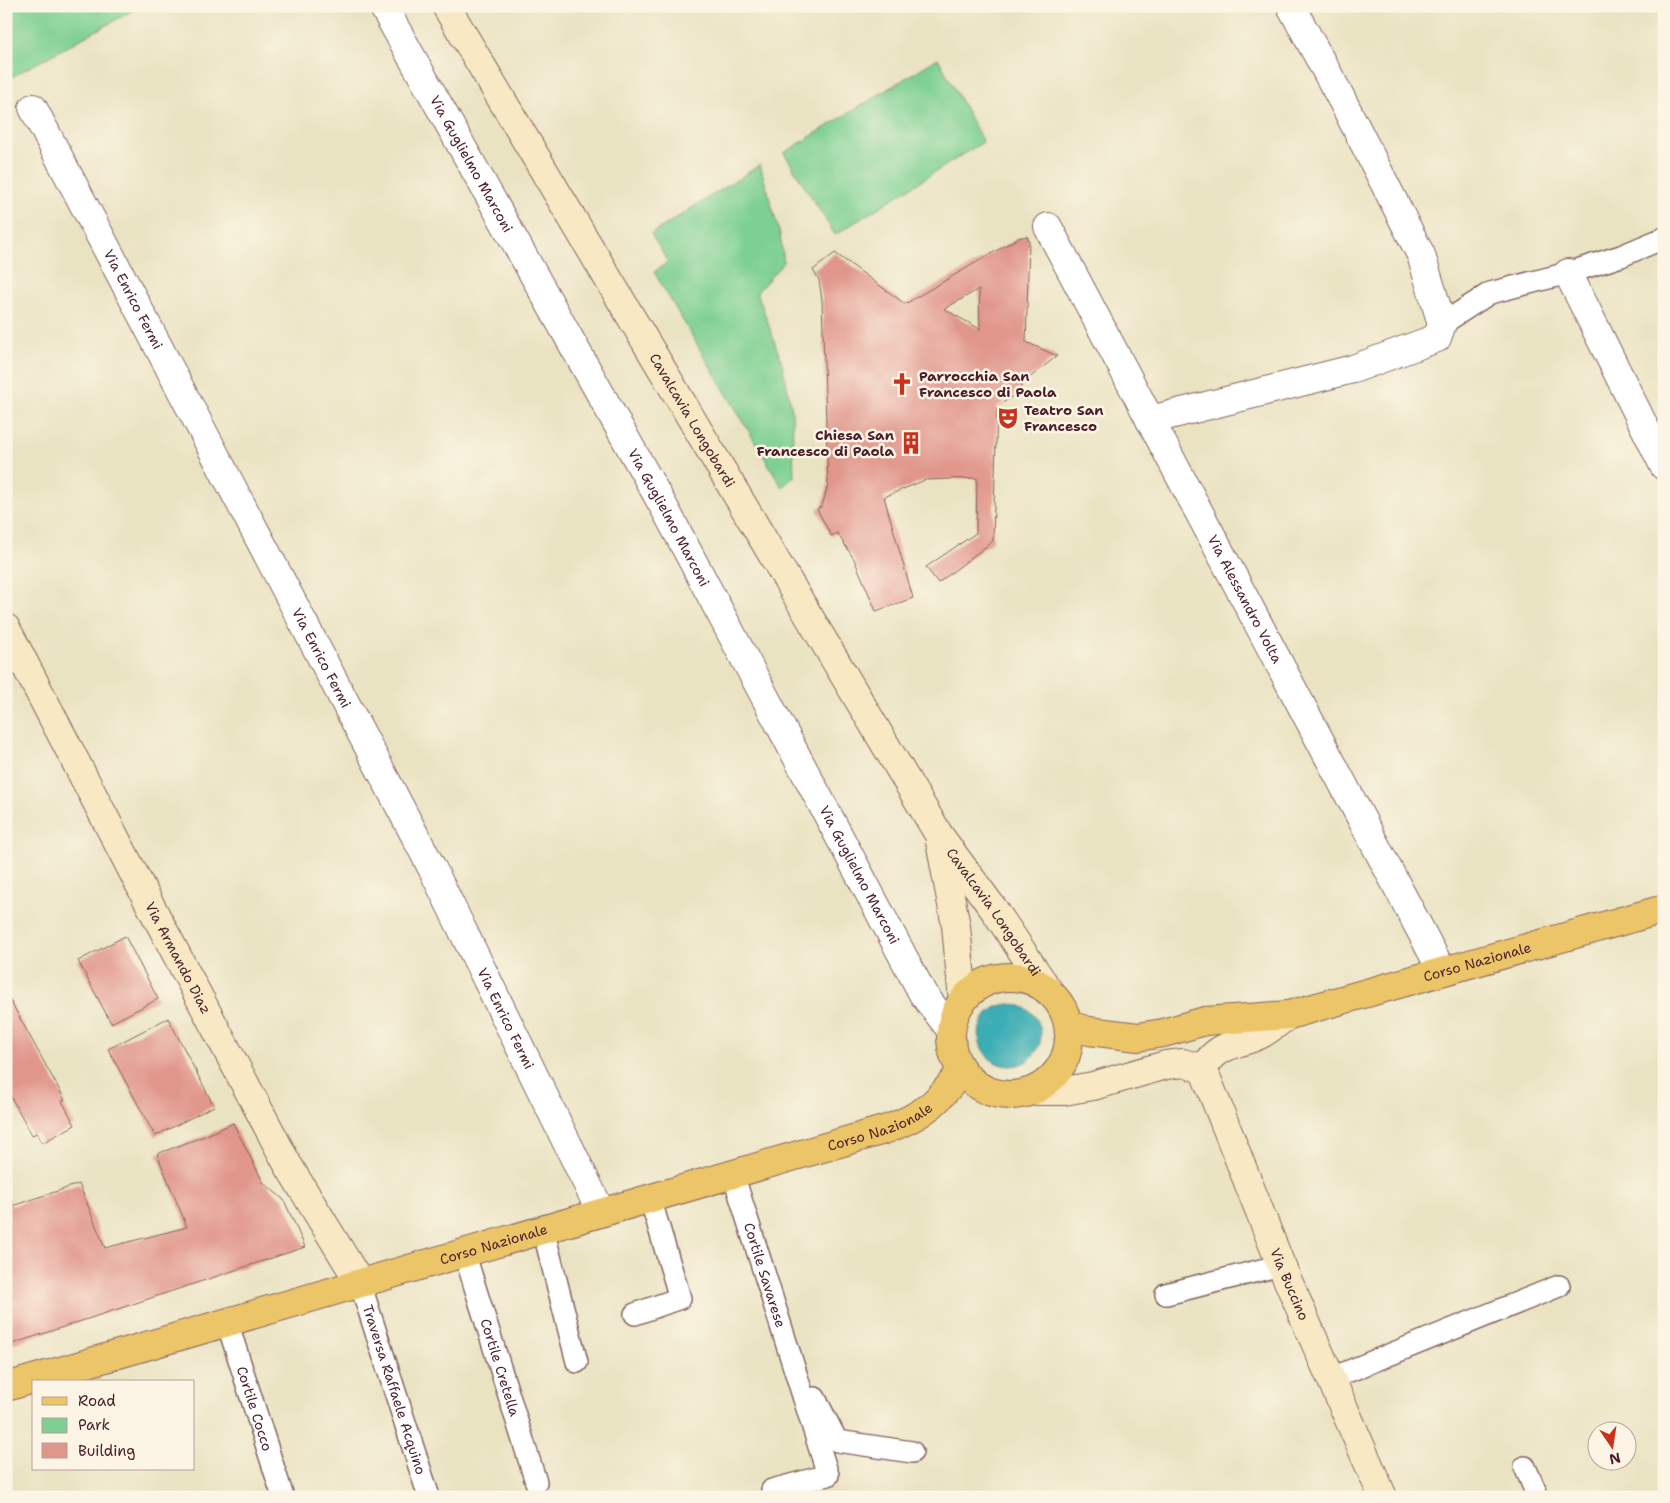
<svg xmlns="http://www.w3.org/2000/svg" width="1670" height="1503" viewBox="0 0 1670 1503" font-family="'Shantell Sans',sans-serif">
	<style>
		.green { fill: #7ed092; stroke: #64785e }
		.water { fill: #3badb4; stroke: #426670 }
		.building { fill: #e1968b; fill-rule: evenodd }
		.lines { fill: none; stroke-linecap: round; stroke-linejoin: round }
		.lane-casing { stroke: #826460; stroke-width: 24 }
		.street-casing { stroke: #826460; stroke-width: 30 }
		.secondary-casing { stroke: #826460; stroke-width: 30 }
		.primary-casing { stroke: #826460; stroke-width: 30 }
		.lane { stroke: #fff; stroke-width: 21 }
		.street { stroke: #fff; stroke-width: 28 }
		.secondary { stroke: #f8e8c3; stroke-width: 28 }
		.primary { stroke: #edc569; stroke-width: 28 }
		.labels { text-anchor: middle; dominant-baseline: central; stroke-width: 5; stroke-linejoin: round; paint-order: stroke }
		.street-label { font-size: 14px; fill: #4a1f2b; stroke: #fcf5e5 }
		.poi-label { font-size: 14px; font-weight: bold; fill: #4a1f2b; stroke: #fcf5e5; text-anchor: start }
	</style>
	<rect width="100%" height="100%" fill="#fcf5e5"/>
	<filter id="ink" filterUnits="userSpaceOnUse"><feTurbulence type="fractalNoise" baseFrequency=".02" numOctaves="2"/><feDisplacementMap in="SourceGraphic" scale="10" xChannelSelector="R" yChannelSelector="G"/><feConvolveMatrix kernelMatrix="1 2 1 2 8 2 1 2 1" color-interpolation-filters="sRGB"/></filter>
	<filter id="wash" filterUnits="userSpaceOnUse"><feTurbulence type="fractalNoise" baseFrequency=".0096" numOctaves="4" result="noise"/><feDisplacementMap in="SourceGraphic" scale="20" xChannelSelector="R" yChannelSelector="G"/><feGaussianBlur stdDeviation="1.12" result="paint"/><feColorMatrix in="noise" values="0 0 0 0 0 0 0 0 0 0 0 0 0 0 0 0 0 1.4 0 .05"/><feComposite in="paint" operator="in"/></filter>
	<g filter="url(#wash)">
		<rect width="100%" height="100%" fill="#eae3c2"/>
		<!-- green -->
		<g class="green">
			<polygon points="6,6 141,6 6,80"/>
			<polygon points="938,58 983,142 835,235 784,153"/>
			<polygon points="760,165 780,235 784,262 757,292 782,363 792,410 794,477 782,487 654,272 668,262 651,234"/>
		</g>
		<!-- water -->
		<circle class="water" cx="1010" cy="1035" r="31"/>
		<g id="blocks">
			<!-- building -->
			<g class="building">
				<path d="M1027,236L1029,241L1026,342L1057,356L1024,382L1017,393L997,407L993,541L938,583L926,567L976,533L977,478L925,480L884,497L913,598L876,611L854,559L837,533L831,536L817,509L822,506L828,485L822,300L819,280L813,270L835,253L905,304L1018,238ZM979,289L980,329L944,309Z"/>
				<polygon points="125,936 158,999 111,1023 78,961"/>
				<polygon points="6,993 65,1100 62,1101 75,1125 42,1143 37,1133 32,1135 6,1088"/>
				<polygon points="168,1018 214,1106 155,1136 108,1049"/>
				<polygon points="233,1123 263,1182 284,1200 305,1247 6,1346 6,1195 12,1206 79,1184 105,1248 187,1227 157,1154 207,1135"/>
			</g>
		</g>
	</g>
	<g filter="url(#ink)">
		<use href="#blocks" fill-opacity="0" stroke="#826460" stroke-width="1"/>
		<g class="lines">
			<defs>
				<g id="lane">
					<polyline points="1442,324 1490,293 1568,273 1621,256 1664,238"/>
					<path id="s1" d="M733,1174L828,1475L772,1490"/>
					<polyline points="543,1229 577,1362"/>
					<path id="s2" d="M464,1252L536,1482"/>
					<path id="s3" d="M360,1283L429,1497"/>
					<polyline points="1166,1294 1281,1265"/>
					<polyline points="635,1314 680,1298 650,1198"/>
					<path id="s4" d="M227,1322L283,1497"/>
					<polyline points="1332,1378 1559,1286"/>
					<polyline points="815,1398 837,1441 912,1452"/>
					<polyline points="1525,1467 1538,1497"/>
				</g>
				<g id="street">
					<path id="s5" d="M383,6L665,509L923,994L951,1030"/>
					<path id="s6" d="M33,108L432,868L601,1212"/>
					<path id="s7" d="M1048,227L1442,971"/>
					<polyline points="1568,273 1664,466"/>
					<polyline points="1150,420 1353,369 1437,338 1442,324 1421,255 1342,100 1291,6"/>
				</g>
				<g id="secondary">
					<path id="s8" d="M446,6L939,835L995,911L1048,990"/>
					<path id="s9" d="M6,628L146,897L288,1165L360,1283"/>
					<polyline points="940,842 956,926 963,1000"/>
					<path id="s10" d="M1203,1069L1281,1265L1383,1497"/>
					<path d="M1203,1069C1218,1043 1235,1046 1259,1035C1270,1030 1279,1021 1289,1015"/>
					<polyline points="1033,1091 1064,1091 1093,1086 1166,1065 1183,1063 1203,1069"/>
				</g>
				<g id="primary">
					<circle cx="1010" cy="1036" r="59"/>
					<path id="s11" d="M1069,1025L1089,1031L1138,1037L1163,1033L1205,1021L1289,1015L1664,909"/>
					<path id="s12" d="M6,1387L887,1129C925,1115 938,1102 962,1070"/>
				</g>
			</defs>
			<!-- lane casing -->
			<use href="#lane" class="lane-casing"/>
			<!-- street casing -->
			<use href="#street" class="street-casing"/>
			<!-- secondary casing -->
			<use href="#secondary" class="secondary-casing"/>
			<!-- primary casing -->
			<use href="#primary" class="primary-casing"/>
			<!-- lane -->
			<use href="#lane" class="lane"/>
			<!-- street -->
			<use href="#street" class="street"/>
			<!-- secondary -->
			<use href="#secondary" class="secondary"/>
			<!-- primary -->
			<use href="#primary" class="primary"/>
		</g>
	</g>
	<!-- icons -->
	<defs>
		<symbol id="church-bare" viewBox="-9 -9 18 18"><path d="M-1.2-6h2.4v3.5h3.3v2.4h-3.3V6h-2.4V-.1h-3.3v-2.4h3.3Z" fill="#c8321e" stroke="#fcf5e5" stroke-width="2.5" paint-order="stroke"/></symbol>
		<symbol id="theatre-bare" viewBox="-9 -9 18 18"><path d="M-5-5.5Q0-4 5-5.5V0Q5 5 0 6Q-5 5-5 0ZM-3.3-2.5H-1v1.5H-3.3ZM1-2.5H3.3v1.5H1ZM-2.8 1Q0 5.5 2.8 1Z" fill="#c8321e" stroke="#fcf5e5" stroke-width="2.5" paint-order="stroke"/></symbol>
		<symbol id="building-bare" viewBox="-9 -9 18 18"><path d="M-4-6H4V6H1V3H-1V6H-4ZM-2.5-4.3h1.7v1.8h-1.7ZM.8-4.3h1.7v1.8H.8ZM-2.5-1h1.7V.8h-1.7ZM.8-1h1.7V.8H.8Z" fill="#c8321e" stroke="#fcf5e5" stroke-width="2.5" paint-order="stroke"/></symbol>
	</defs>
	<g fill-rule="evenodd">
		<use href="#church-bare" x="886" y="368" width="32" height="32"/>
		<use href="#theatre-bare" x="992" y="402" width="32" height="32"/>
		<use href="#building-bare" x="895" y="427" width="32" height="32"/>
	</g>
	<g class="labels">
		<!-- street labels -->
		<g class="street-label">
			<text stroke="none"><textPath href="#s5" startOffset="181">Via Guglielmo Marconi</textPath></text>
			<text stroke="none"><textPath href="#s6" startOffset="216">Via Enrico Fermi</textPath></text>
			<text stroke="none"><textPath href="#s8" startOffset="482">Cavalcavia Longobardi</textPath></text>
			<text stroke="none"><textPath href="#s5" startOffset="586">Via Guglielmo Marconi</textPath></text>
			<text stroke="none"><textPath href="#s7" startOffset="421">Via Alessandro Volta</textPath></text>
			<text stroke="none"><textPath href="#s6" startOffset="621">Via Enrico Fermi</textPath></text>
			<text stroke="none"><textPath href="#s5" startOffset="991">Via Guglielmo Marconi</textPath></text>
			<text stroke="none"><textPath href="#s8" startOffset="1059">Cavalcavia Longobardi</textPath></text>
			<text stroke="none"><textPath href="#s9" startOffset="372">Via Armando Diaz</textPath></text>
			<text stroke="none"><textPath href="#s11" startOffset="419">Corso Nazionale</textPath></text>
			<text stroke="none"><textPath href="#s6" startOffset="1026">Via Enrico Fermi</textPath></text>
			<text stroke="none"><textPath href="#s12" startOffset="912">Corso Nazionale</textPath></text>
			<text stroke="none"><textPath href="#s12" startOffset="508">Corso Nazionale</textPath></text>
			<text stroke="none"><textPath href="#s1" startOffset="106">Cortile Savarese</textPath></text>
			<text stroke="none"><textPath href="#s10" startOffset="232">Via Buccino</textPath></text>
			<text stroke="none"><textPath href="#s2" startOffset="121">Cortile Cretella</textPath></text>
			<text stroke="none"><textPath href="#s3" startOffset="112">Traversa Raffaele Acquino</textPath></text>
			<text stroke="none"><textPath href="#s4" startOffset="91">Cortile Cocco</textPath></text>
		</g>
		<!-- poi labels -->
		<g class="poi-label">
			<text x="919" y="376">Parrocchia San<tspan x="919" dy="16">Francesco di Paola</tspan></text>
			<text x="1024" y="410">Teatro San<tspan x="1024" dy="16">Francesco</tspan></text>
			<text x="894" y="435" text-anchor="end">Chiesa San<tspan x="894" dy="16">Francesco di Paola</tspan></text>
		</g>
	</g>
	<!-- margin -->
	<rect width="1670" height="1503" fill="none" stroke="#fcf5e5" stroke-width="25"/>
	<!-- legend -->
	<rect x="32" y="1380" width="162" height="90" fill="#fcf5e5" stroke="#b59f9b"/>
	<rect x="42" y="1397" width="25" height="8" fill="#edc569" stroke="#b59f9b"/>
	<text x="78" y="1406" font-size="15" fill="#4a1f2b">Road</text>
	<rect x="42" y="1418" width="25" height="15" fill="#7ed092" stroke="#b59f9b"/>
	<text x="78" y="1430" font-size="15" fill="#4a1f2b">Park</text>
	<rect x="42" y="1443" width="25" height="15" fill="#e1968b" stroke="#b59f9b"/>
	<text x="78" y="1456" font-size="15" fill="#4a1f2b">Building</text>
	<!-- north arrow -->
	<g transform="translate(1612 1446) rotate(167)"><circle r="24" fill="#fcf5e5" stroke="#b59f9b"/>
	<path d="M0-4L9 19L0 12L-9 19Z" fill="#c8321e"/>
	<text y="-8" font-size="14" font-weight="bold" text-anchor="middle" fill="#4a1f2b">N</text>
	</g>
</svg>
